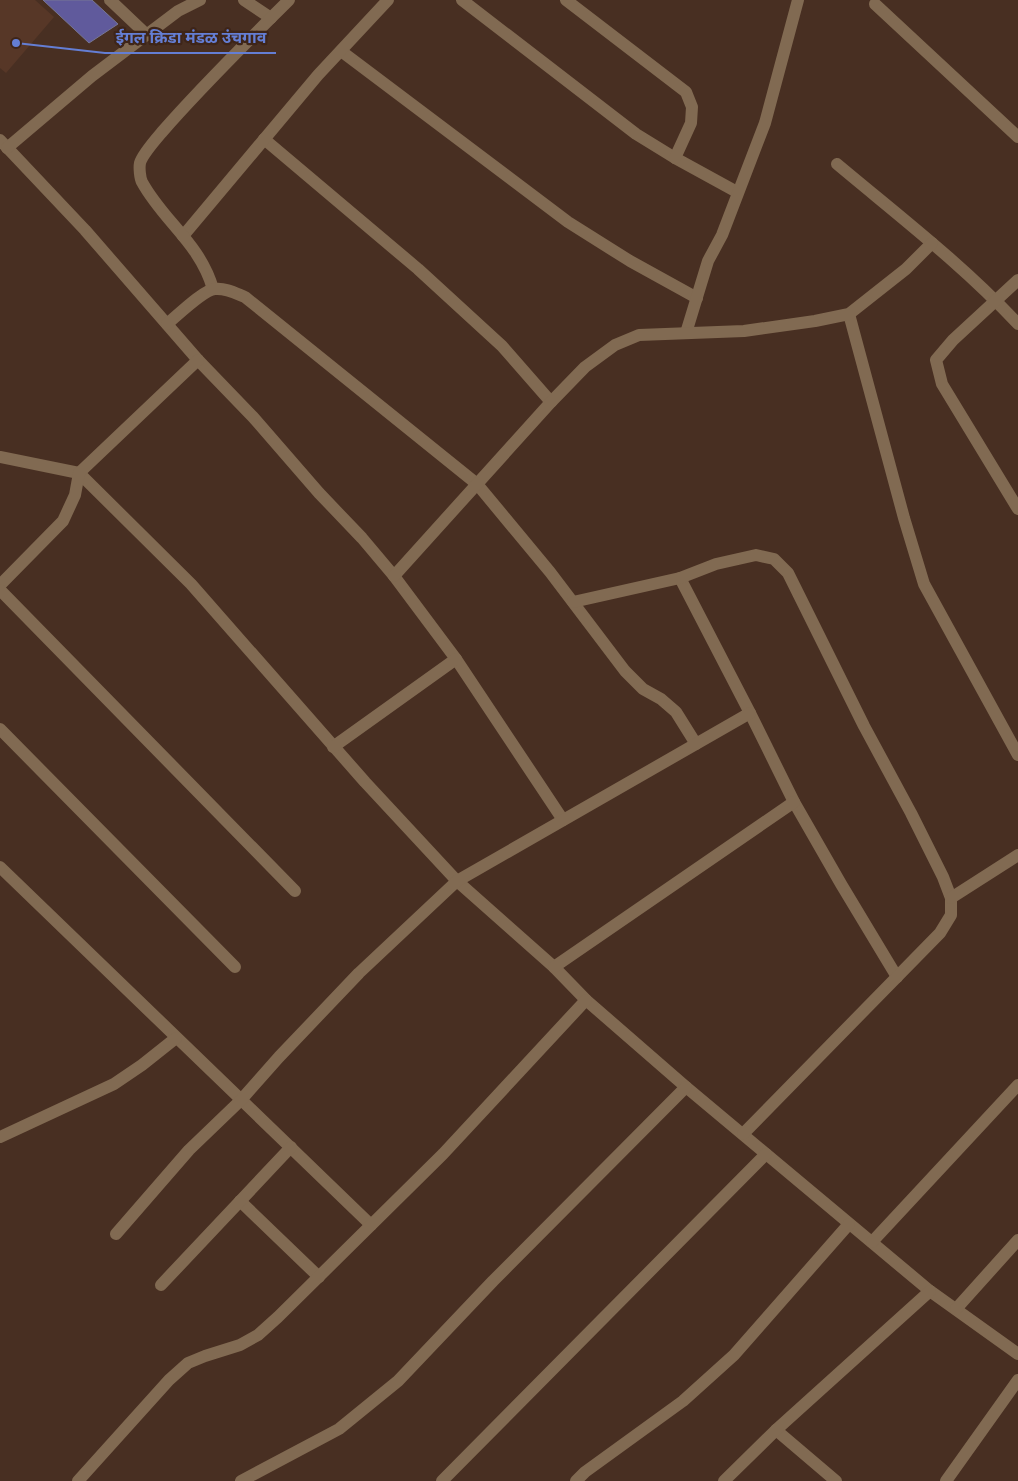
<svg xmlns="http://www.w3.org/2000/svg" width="1018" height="1481" viewBox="0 0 1018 1481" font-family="Lato,'Noto Sans Devanagari',sans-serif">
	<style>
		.built { fill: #573727 }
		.building { fill: #605a9c; stroke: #777793 }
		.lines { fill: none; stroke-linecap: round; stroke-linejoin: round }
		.minor { stroke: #816a52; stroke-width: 12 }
		.leader { fill: none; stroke: #647ed4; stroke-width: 2 }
		.callout-dot { fill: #647ed4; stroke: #3e2519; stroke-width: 2 }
		.callout-label { font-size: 16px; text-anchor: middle; font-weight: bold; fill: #647ed4; stroke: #3e2519; stroke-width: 4.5; stroke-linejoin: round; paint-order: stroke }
	</style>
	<rect width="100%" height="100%" fill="#482f22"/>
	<!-- built -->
	<polygon class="built" points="0,0 35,0 54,17 6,73 0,68"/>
	<!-- building -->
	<polygon class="building" points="43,0 92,0 118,24 89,43"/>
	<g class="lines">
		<!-- minor -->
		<g class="minor">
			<polyline points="110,0 147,35"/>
			<polyline points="244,0 271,18"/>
			<polyline points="462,0 636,134 675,158 737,192"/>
			<polyline points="566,0 686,92 692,107 691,123 675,158"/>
			<polyline points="875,4 1018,137"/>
			<polyline points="341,51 568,222 630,261 697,298"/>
			<polyline points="264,139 418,269 502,346 551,402"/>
			<polyline points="0,140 85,230 198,360 253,417 319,493 362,538 394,576 456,659 563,820"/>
			<polyline points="7,148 92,76 178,11 200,0"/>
			<path d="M837,164C899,216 963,265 1018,324"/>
			<polyline points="183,236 318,75 388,0"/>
			<polyline points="1018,280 953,340 936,360 942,384 1018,509"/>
			<path d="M213,289C200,243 163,221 142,182C140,178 139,168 140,163C142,155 156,139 162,132C202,86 246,43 289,0"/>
			<polyline points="849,314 904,518 924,584 1018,755"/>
			<path d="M167,324C177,316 203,290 215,289C226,288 235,293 245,297L477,484L550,572L625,671L643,689L661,699L676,712L696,744"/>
			<polyline points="686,333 708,261 722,235 765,123 798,0"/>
			<polyline points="0,457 79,473 191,584 365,782 457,881 554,967 586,1000 686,1087 930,1291 1018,1354"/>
			<polyline points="394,576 551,402 585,367 615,345 639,335 744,331 815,321 849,314 906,269 932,243"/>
			<polyline points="680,578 750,713 794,802 841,884 897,977"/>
			<polyline points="0,585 63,521 75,495 79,473 198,360"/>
			<polyline points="0,590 295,891"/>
			<polyline points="573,602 680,578 716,564 756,555 774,559 788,573 864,726 911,813 943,877 951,898 951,915 940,933 743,1134"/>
			<polyline points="0,729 235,967"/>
			<polyline points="333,747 456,659"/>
			<polyline points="0,867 371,1225"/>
			<polyline points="951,898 1018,855"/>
			<polyline points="554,967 794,802"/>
			<polyline points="0,1137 114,1084 142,1065 176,1038"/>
			<polyline points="240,1201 319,1277"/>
			<polyline points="116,1234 189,1150 241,1100 279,1057 359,973 457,881 750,713"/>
			<polyline points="872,1242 1018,1085"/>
			<polyline points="161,1285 291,1147"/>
			<polyline points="956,1309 1018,1240"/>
			<polyline points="776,1430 836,1481"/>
			<polyline points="78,1481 169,1380 188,1363 205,1356 240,1345 258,1335 278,1317 443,1154 586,1000"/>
			<polyline points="241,1481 339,1429 398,1381 493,1281 686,1087"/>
			<polyline points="442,1481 766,1154"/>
			<polyline points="576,1481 585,1472 683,1401 734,1355 849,1224"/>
			<polyline points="724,1481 776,1430 930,1291"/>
			<polyline points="946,1481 1018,1380"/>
		</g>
	</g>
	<!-- callouts -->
	<path class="leader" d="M16 43L105 53H276"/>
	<circle class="callout-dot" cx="16" cy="43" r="5"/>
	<g class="callout-label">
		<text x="191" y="43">ईगल क्रिडा मंडळ उंचगाव</text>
	</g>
</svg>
